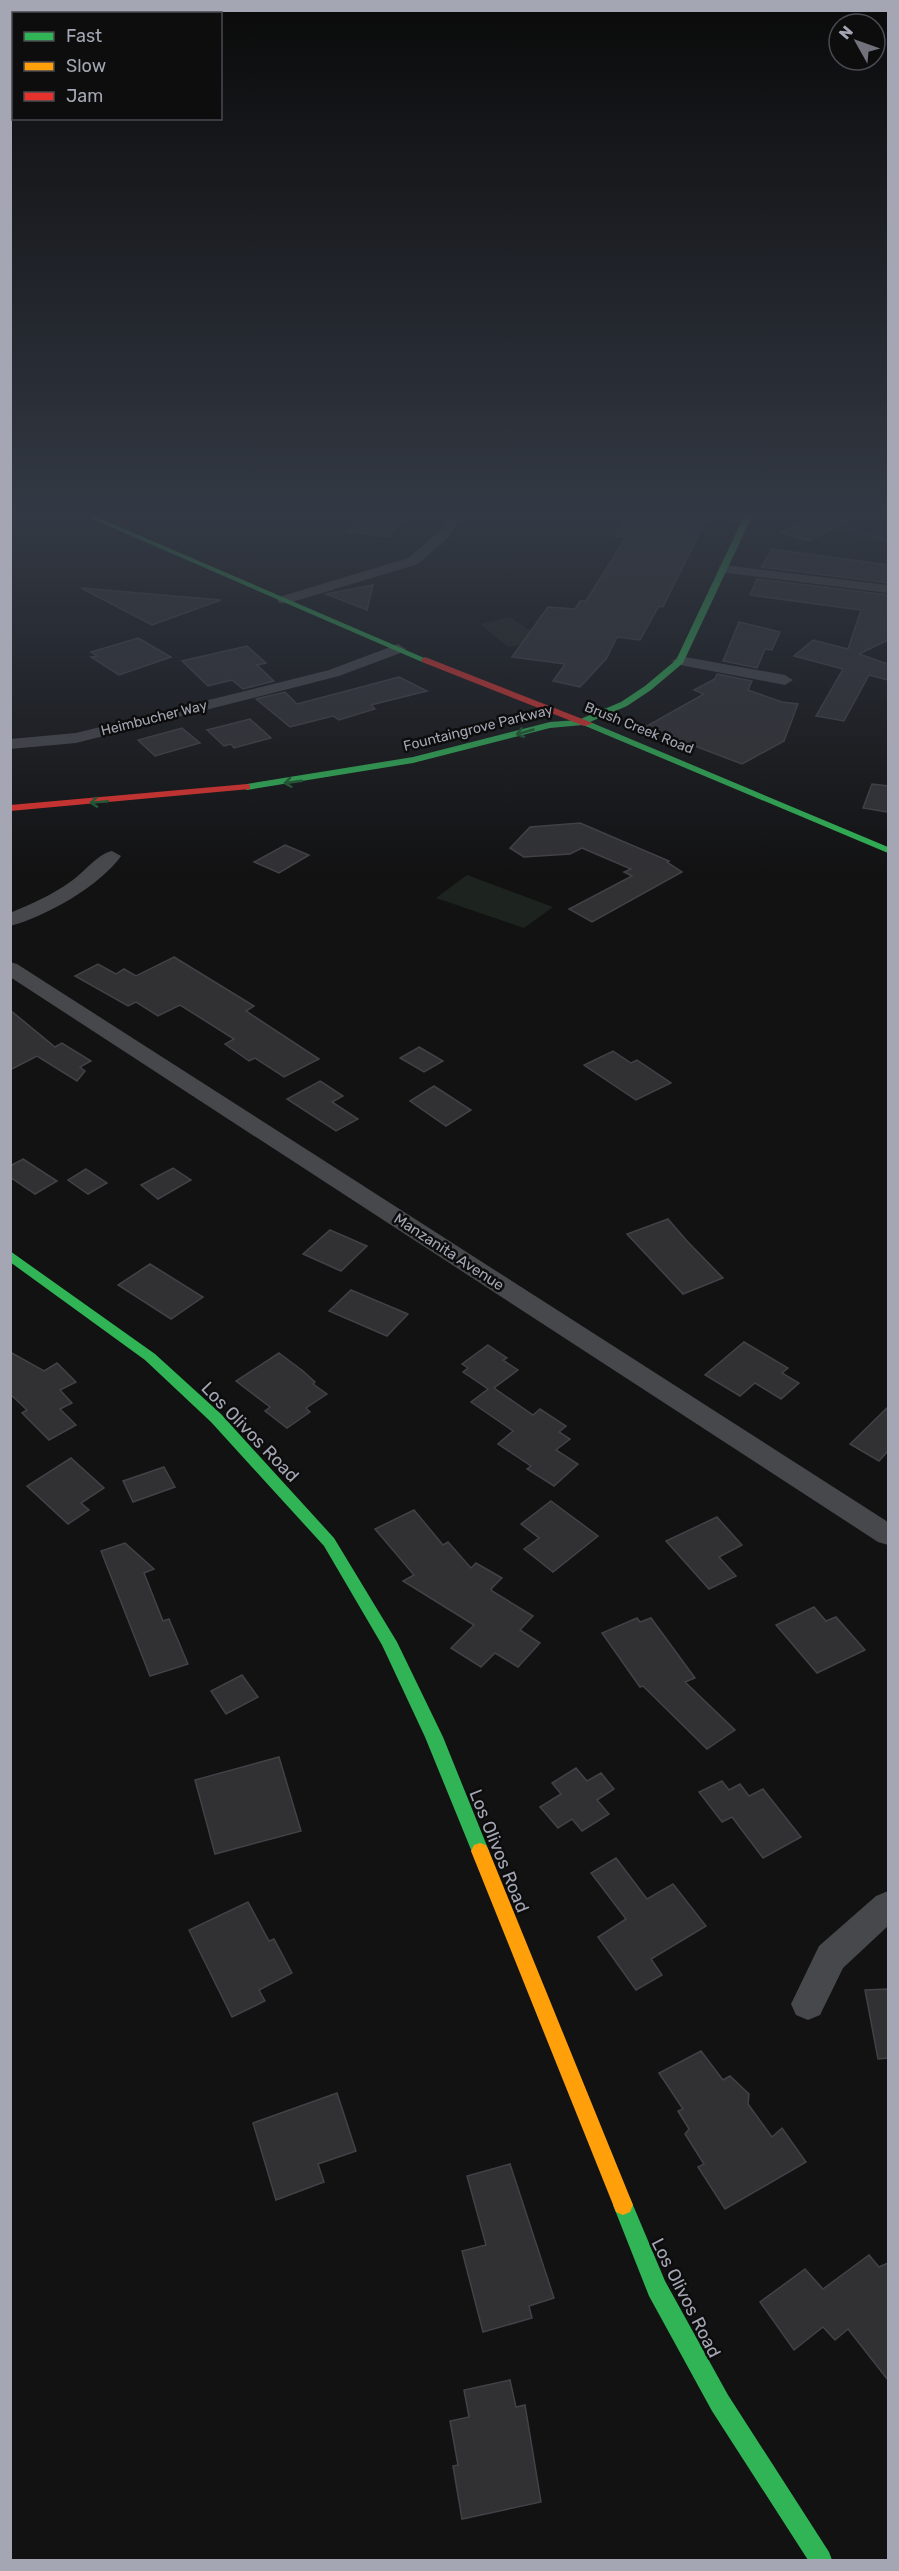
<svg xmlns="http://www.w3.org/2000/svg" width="899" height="2571" viewBox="0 0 899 2571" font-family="Rubik,sans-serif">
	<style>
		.green { fill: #1d231e }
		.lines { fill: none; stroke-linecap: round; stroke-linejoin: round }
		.stream { stroke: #292d35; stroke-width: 4.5 }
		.building { fill: #313134; stroke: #424246; stroke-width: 1.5 }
		.street { fill: #47484b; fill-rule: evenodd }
		.fast { fill: #30b455; fill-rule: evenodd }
		.slow { fill: #ff9f0a; fill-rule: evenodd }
		.jam { fill: #e5322d; fill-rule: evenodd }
		.oneway { stroke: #1e6032 }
		.labels { text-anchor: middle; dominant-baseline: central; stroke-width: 5; stroke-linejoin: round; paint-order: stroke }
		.far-street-label { font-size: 14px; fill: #a4a6b3; stroke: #0d0d0e }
		.street-label { font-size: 15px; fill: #a4a6b3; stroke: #0d0d0e }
		.near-street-label { font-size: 18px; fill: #a4a6b3; stroke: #0d0d0e }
	</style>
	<rect width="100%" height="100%" fill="#121213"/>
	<!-- green -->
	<g class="green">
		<polygon points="510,617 544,640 508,647 480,624"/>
		<polygon points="467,875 553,907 524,928 436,898"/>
	</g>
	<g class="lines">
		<!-- stream -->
		<g class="stream">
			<polyline points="779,512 816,521"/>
			<polyline points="827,524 888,541"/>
		</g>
	</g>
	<!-- building -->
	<g class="building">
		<polygon points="365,512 410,512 389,537 348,532"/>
		<polygon points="628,512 655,512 654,514 706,520 663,607 659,606 640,640 617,637 606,659 580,687 553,681 565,664 512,657 548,607 575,609 580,601 586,601 626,537 615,536"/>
		<polygon points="824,512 864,512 809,541 780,532"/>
		<polygon points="772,549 888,565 888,583 761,567"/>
		<polygon points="757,579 888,595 888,640 859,654 888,664 888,680 869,675 844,721 816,716 843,669 794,656 813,640 848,649 861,610 750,595"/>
		<polygon points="373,585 367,610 326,594"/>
		<polygon points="81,588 221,600 152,625"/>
		<polygon points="739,622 780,632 772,650 765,649 757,668 723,661"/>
		<polygon points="138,638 171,657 119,675 91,657 97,656 91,652"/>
		<polygon points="247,646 266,663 257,665 274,681 243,689 232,680 208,686 182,661"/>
		<polygon points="717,674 752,681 748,690 782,702 798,704 784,741 742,764 645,727 704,694 694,690 715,679"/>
		<polygon points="399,677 427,691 371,705 375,709 339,720 333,716 290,727 256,699 285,692 297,704"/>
		<polygon points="250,719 271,738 234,748 231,744 224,746 207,730"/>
		<polygon points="182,728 200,743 155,756 138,740"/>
		<polygon points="872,784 888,786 888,812 863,808"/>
		<polygon points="580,823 669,861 667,862 682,872 592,922 569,909 632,876 624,872 631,869 582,848 570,854 524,857 510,848 530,827"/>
		<polygon points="285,845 309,855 279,873 254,862"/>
		<polygon points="174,957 254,1006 246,1011 319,1059 284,1077 255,1058 249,1061 225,1044 234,1039 180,1005 158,1016 136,1002 128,1006 75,976 98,964 116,974 124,969 136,976"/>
		<polygon points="10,1010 55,1047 62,1043 91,1061 80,1067 85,1071 77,1081 37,1056 10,1070"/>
		<polygon points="419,1047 443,1061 424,1072 400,1058"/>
		<polygon points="613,1051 631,1063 637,1060 671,1083 636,1100 584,1065"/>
		<polygon points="320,1081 343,1096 332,1102 358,1119 336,1131 287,1099"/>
		<polygon points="434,1086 471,1110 446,1126 410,1101"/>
		<polygon points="23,1159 57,1181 35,1194 10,1177 10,1166"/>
		<polygon points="173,1168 191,1180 158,1199 141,1185"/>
		<polygon points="86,1169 107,1183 88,1194 68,1180"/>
		<polygon points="668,1219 687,1241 723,1278 683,1294 627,1234"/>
		<polygon points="330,1230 367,1246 341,1271 303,1254"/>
		<polygon points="150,1264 203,1297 171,1319 118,1285"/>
		<polygon points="351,1290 408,1314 387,1336 329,1311"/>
		<polygon points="744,1342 788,1368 782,1373 799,1383 781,1399 755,1383 740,1396 705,1375"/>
		<polygon points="488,1345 507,1358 503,1360 518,1370 494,1388 533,1415 540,1409 566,1426 559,1432 570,1439 556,1450 578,1464 554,1486 527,1469 531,1466 498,1444 513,1431 471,1402 488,1389 463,1372 468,1368 462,1364"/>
		<polygon points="10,1352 44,1371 57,1363 76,1382 60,1390 72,1403 60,1409 76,1425 49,1440 22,1413 27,1410 10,1394"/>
		<polygon points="279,1353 303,1371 315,1382 313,1384 327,1394 306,1408 310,1412 287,1428 265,1411 270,1407 236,1381"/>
		<polygon points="888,1407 888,1451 879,1461 850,1444"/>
		<polygon points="71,1458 104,1488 81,1503 89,1510 68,1524 27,1486"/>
		<polygon points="164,1467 175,1487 133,1502 123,1481"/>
		<polygon points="551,1501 598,1536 553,1572 524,1549 539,1538 521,1524"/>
		<polygon points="414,1510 443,1545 448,1542 471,1568 476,1563 502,1578 491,1589 492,1591 533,1616 520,1630 540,1643 518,1667 495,1653 481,1667 451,1648 474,1625 403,1581 414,1575 375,1529"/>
		<polygon points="717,1517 742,1545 719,1557 736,1576 709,1589 666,1541"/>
		<polygon points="125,1543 154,1569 144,1573 163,1621 169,1619 188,1664 150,1676 101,1551"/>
		<polygon points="814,1607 826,1621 836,1617 865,1650 817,1673 776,1625"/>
		<polygon points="637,1618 640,1622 651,1618 695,1678 685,1682 735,1730 707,1749 643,1686 640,1687 602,1633"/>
		<polygon points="242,1675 258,1697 226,1714 211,1691"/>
		<polygon points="279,1757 301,1831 215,1854 195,1780"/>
		<polygon points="576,1768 587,1781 601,1773 614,1789 597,1800 609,1814 582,1831 572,1819 558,1828 540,1807 561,1794 552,1783"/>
		<polygon points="722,1781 729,1790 740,1784 749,1796 763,1789 801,1837 763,1858 732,1817 722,1822 699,1792"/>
		<polygon points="616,1858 647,1899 673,1884 706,1926 651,1959 662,1975 636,1990 598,1937 626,1919 591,1873"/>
		<polygon points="248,1902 269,1941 274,1939 292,1973 259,1990 265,2001 232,2017 189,1930"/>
		<polygon points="888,1989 888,2058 878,2059 865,1990"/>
		<polygon points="701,2051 723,2080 730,2076 749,2094 748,2104 772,2137 782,2128 806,2162 725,2209 698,2167 704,2164 685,2134 689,2129 678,2111 683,2109 659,2073"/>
		<polygon points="337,2093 356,2151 318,2164 324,2182 276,2200 253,2123"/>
		<polygon points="510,2164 554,2298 529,2306 532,2318 483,2332 462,2251 486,2245 467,2176"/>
		<polygon points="869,2255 879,2267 888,2263 888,2380 848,2329 835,2340 823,2327 794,2350 760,2302 805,2269 823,2289"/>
		<polygon points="510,2380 516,2407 525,2405 541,2502 462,2519 453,2466 458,2465 450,2421 469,2417 464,2390"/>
	</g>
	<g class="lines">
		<!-- street -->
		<g class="street">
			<polygon points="449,512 462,512 450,536 418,564 289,603 279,603 277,600 279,597 408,558 441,530"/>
			<polygon points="707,512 729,512 753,520 746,524 709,515"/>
			<polygon points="724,565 888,585 888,593 719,572 719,566"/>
			<polygon points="398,644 406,649 403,652 339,676 76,743 10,749 10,739 76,733 329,670"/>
			<polygon points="680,656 785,675 793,680 785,685 675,664 672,661"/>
			<path d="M112,851L121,856C100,886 45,917 10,926V913C31,904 52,895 70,882C84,873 97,854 112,851Z"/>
			<polygon points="10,962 17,964 888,1522 888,1545 878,1542 10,977"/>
			<polygon points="888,1891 888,1926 843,1968 820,2015 808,2020 796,2015 791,2004 819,1946 876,1896"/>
		</g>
		<!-- fast -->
		<g class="fast">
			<polygon points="76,512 85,512 429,660 422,662"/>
			<polygon points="746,512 754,512 683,663 651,690 627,706 590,722 888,847 888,853 583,725 550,728 413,763 247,790 242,787 247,784 413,757 550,722 578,720 621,702 645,686 676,660"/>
			<polygon points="10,1251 155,1354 221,1414 334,1538 397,1642 443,1737 489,1851 486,1857 480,1859 474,1857 425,1737 382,1645 324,1546 211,1422 145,1360 10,1262"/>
			<polygon points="623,2195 630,2198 665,2281 728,2395 829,2552 832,2560 808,2560 712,2411 649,2296 613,2205 616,2198"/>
		</g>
		<!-- slow -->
		<polygon class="slow" points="480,1843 486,1845 489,1851 633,2205 630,2212 623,2215 616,2212 471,1851 474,1845"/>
		<!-- jam -->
		<g class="jam">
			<polygon points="425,657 590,722 592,724 584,726 422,662 421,660"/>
			<polygon points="247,784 250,785 250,789 10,811 10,805"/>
		</g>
	</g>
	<!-- one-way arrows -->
	<defs><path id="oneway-shaft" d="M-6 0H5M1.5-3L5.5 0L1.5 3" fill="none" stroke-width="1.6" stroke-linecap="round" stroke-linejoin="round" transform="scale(1.5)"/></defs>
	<g class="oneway">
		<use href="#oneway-shaft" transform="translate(525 732) rotate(164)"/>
		<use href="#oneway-shaft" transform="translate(293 782) rotate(172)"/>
		<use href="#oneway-shaft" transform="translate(99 802) rotate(175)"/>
	</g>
	<!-- sky -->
	<linearGradient id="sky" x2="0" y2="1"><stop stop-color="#0a0a0a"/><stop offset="0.59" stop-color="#333944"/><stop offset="1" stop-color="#333944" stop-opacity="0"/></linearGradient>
	<rect width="899" height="872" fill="url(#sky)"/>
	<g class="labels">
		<!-- far-street labels -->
		<g class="far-street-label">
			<text transform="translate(154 718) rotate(-14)">Heimbucher Way</text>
			<text transform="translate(478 728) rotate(-14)">Fountaingrove Parkway</text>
			<text transform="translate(639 728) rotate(22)">Brush Creek Road</text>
		</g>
		<!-- street labels -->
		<g class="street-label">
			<text transform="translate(449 1252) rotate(33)">Manzanita Avenue</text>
		</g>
		<!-- near-street labels -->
		<g class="near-street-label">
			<text transform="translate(250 1432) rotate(46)">Los Olivos Road</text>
			<text transform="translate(499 1851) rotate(68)">Los Olivos Road</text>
			<text transform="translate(686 2298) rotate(63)">Los Olivos Road</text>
		</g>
	</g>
	<!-- border -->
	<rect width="899" height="2571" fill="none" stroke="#a4a6b3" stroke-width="24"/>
	<!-- legend -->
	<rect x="12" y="12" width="210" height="108" fill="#0d0d0e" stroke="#494a50" stroke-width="1.5"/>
	<rect x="24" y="32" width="30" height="9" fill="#30b455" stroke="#494a50" stroke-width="1.5"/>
	<text x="66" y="42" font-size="18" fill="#a4a6b3">Fast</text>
	<rect x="24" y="62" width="30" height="9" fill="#ff9f0a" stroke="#494a50" stroke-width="1.5"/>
	<text x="66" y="72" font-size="18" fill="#a4a6b3">Slow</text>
	<rect x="24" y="92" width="30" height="9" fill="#e5322d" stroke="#494a50" stroke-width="1.5"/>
	<text x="66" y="102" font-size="18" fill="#a4a6b3">Jam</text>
	<!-- north arrow -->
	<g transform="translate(857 42) rotate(310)"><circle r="28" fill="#0d0d0e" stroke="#494a50" stroke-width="1.5"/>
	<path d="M0-4.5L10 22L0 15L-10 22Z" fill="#71727b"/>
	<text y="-9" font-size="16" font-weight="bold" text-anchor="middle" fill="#a4a6b3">N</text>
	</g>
</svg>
